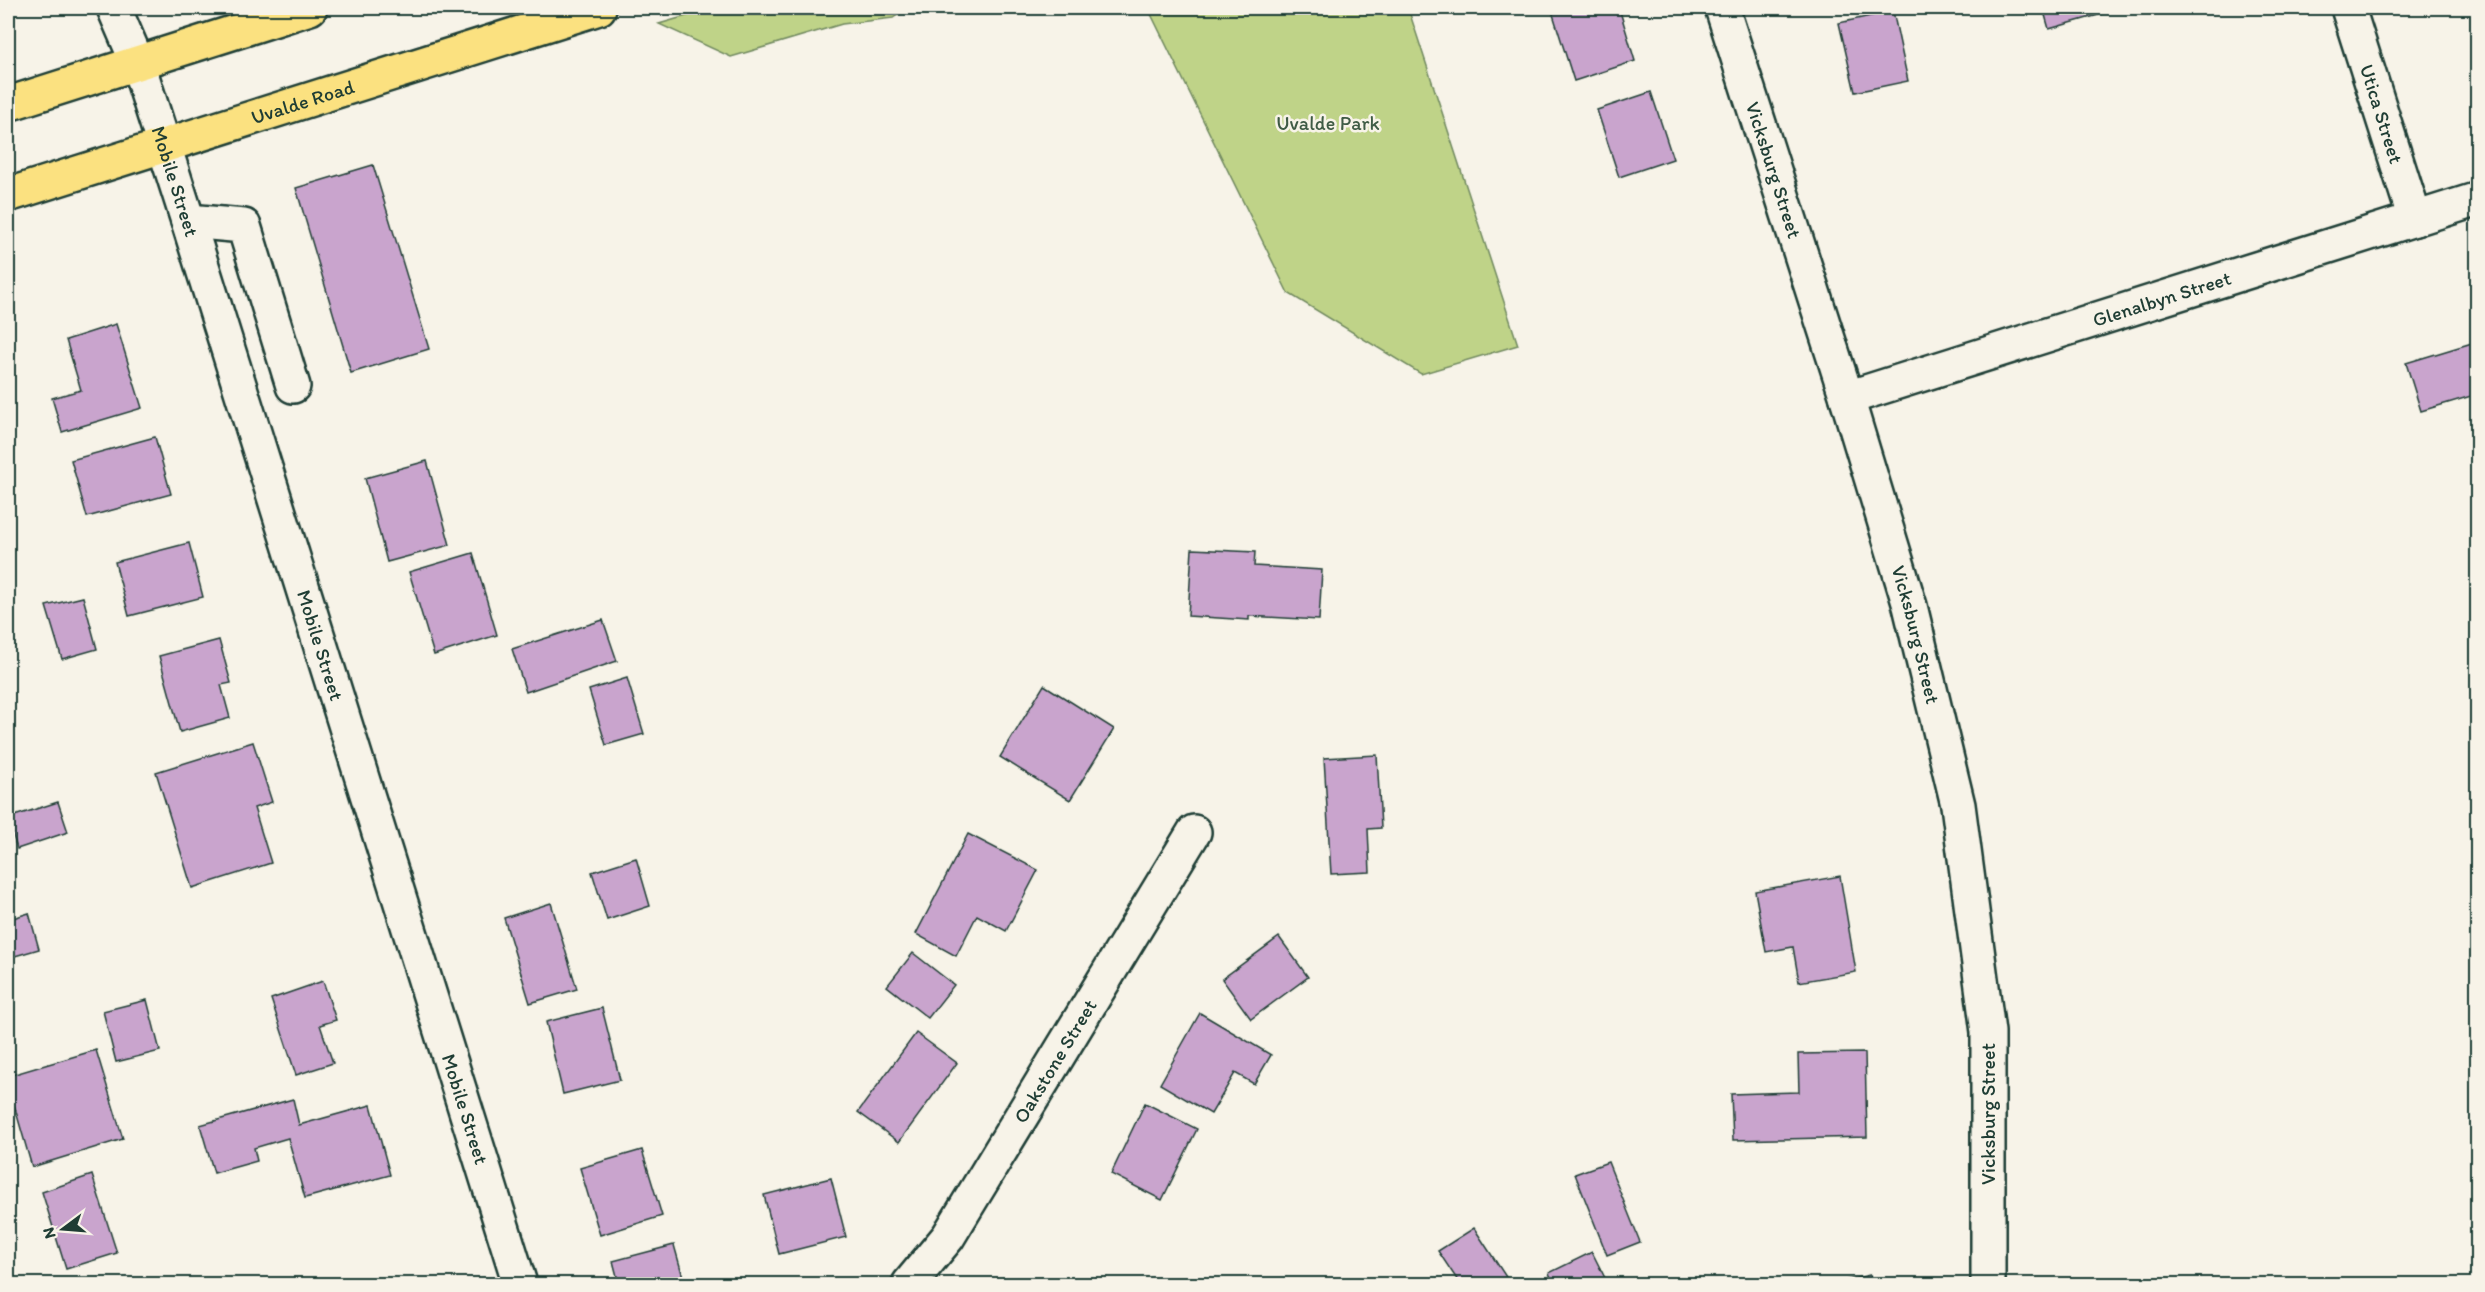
<svg xmlns="http://www.w3.org/2000/svg" width="2485" height="1292" viewBox="0 0 2485 1292" font-family="Itim,sans-serif">
	<style>
		.green { fill: #bfd388; stroke: #6f885e; stroke-width: 1.5 }
		.building { fill: #c9a4cd; stroke: #1f3d34; stroke-width: 1.5 }
		.lines { fill: none; stroke-linecap: round; stroke-linejoin: round }
		.minor-casing { stroke: #1f3d34; stroke-width: 38 }
		.major-casing { stroke: #1f3d34; stroke-width: 38 }
		.minor { stroke: #f7f3e8; stroke-width: 33 }
		.major { stroke: #fbe180; stroke-width: 33 }
		.labels { text-anchor: middle; dominant-baseline: central; stroke-width: 5; stroke-linejoin: round; paint-order: stroke }
		.street-label { font-size: 20px; fill: #1f3d34; stroke: #f7f3e8 }
		.park-label { font-size: 20px; fill: #3f5b45; stroke: #f7f3e8 }
	</style>
	<rect width="100%" height="100%" fill="#f7f3e8"/>
	<filter id="ink" filterUnits="userSpaceOnUse"><feTurbulence type="fractalNoise" baseFrequency=".0167" numOctaves="2"/><feDisplacementMap in="SourceGraphic" scale="12" xChannelSelector="R" yChannelSelector="G"/><feConvolveMatrix kernelMatrix="1 2 1 2 8 2 1 2 1" color-interpolation-filters="sRGB"/></filter>
	<g filter="url(#ink)">
		<!-- green -->
		<g class="green">
			<polygon points="714,8 908,8 893,18 842,24 731,57 659,24"/>
			<polygon points="1148,8 1408,8 1518,345 1421,374 1288,293"/>
		</g>
		<!-- building -->
		<g class="building">
			<polygon points="1551,8 1619,8 1635,61 1574,81"/>
			<polygon points="2043,8 2123,8 2049,29"/>
			<polygon points="1893,11 1908,81 1855,92 1839,23"/>
			<polygon points="1651,92 1673,159 1619,177 1597,110"/>
			<polygon points="373,165 429,349 351,373 296,188"/>
			<polygon points="116,324 142,408 62,432 52,398 81,390 66,340"/>
			<polygon points="2472,343 2478,360 2478,394 2421,411 2406,363"/>
			<polygon points="155,437 171,494 87,517 71,460"/>
			<polygon points="427,461 450,545 387,562 365,478"/>
			<polygon points="189,543 203,597 129,616 115,562"/>
			<polygon points="1192,549 1255,552 1254,566 1322,570 1319,620 1249,616 1249,620 1188,616"/>
			<polygon points="473,553 497,635 434,655 409,572"/>
			<polygon points="83,597 97,649 62,659 46,606"/>
			<polygon points="603,620 617,661 526,692 512,649"/>
			<polygon points="219,640 231,683 221,685 230,718 180,732 159,656"/>
			<polygon points="627,678 644,734 606,745 589,690"/>
			<polygon points="1044,685 1114,729 1070,800 1000,757"/>
			<polygon points="253,742 272,802 254,808 271,863 192,888 156,772"/>
			<polygon points="1377,755 1381,828 1368,829 1370,872 1331,874 1324,758"/>
			<polygon points="58,802 68,832 17,849 8,818"/>
			<polygon points="968,834 1038,870 1006,931 977,915 956,956 916,934"/>
			<polygon points="636,858 650,906 607,920 592,872"/>
			<polygon points="1840,876 1856,972 1799,982 1793,947 1766,952 1755,891"/>
			<polygon points="8,897 13,918 29,913 39,949 8,958"/>
			<polygon points="551,903 577,989 530,1003 504,918"/>
			<polygon points="1279,937 1308,977 1251,1019 1222,979"/>
			<polygon points="913,953 954,985 928,1018 887,986"/>
			<polygon points="323,981 336,1020 320,1025 333,1063 296,1075 271,999"/>
			<polygon points="147,1000 160,1051 116,1062 103,1011"/>
			<polygon points="602,1008 620,1080 563,1094 546,1022"/>
			<polygon points="1200,1013 1271,1055 1254,1084 1235,1073 1211,1114 1160,1084"/>
			<polygon points="916,1033 957,1063 899,1142 858,1112"/>
			<polygon points="96,1050 123,1139 32,1167 8,1084 8,1076"/>
			<polygon points="1865,1053 1867,1137 1733,1140 1731,1094 1799,1092 1798,1054"/>
			<polygon points="293,1099 299,1125 371,1105 390,1175 305,1198 288,1138 254,1148 257,1161 214,1173 200,1125"/>
			<polygon points="1145,1103 1197,1129 1162,1200 1111,1174"/>
			<polygon points="642,1150 662,1216 600,1235 580,1168"/>
			<polygon points="1608,1162 1640,1242 1607,1255 1575,1174"/>
			<polygon points="92,1175 117,1253 66,1269 42,1192"/>
			<polygon points="831,1178 846,1237 779,1254 764,1195"/>
			<polygon points="1474,1228 1506,1277 1495,1284 1460,1284 1438,1251"/>
			<polygon points="674,1245 685,1284 619,1284 613,1261"/>
			<polygon points="1592,1252 1608,1284 1554,1284 1549,1273"/>
			<polygon points="1870,1275 1873,1284 1832,1284"/>
		</g>
		<g class="lines">
			<defs>
				<g id="minor">
					<path id="s1" d="M114,8L138,64L188,221L520,1284"/>
					<path id="s2" d="M1722,8L1847,398L1910,606L1958,805L1988,1032V1284"/>
					<path id="s3" d="M2348,8L2415,219"/>
					<polyline points="188,221 244,226 293,386"/>
					<path id="s4" d="M1847,398L2478,199"/>
					<path id="s5" d="M909,1284L948,1237L1194,832"/>
				</g>
				<g id="major">
					<polyline points="8,104 310,8"/>
					<path id="s6" d="M8,195L599,8"/>
				</g>
			</defs>
			<!-- minor casing -->
			<use href="#minor" class="minor-casing"/>
			<!-- major casing -->
			<use href="#major" class="major-casing"/>
			<!-- minor -->
			<use href="#minor" class="minor"/>
			<!-- major -->
			<use href="#major" class="major"/>
		</g>
	</g>
	<g class="labels">
		<!-- street labels -->
		<g class="street-label">
			<text stroke="none"><textPath href="#s6" startOffset="309">Uvalde Road</textPath></text>
			<text stroke="none"><textPath href="#s3" startOffset="111">Utica Street</textPath></text>
			<text stroke="none"><textPath href="#s2" startOffset="170">Vicksburg Street</textPath></text>
			<text stroke="none"><textPath href="#s1" startOffset="184">Mobile Street</textPath></text>
			<text stroke="none"><textPath href="#s4" startOffset="330">Glenalbyn Street</textPath></text>
			<text stroke="none"><textPath href="#s2" startOffset="656">Vicksburg Street</textPath></text>
			<text stroke="none"><textPath href="#s1" startOffset="670">Mobile Street</textPath></text>
			<text stroke="none"><textPath href="#s5" startOffset="267">Oakstone Street</textPath></text>
			<text stroke="none"><textPath href="#s1" startOffset="1156">Mobile Street</textPath></text>
			<text transform="translate(1988 1114) rotate(-90)">Vicksburg Street</text>
		</g>
		<!-- park labels -->
		<g class="park-label">
			<text x="1328" y="123">Uvalde Park</text>
		</g>
	</g>
	<!-- margin -->
	<rect width="2485" height="1292" fill="none" stroke="#f7f3e8" stroke-width="30"/>
	<rect x="15" y="15" width="2455" height="1262" fill="none" stroke="#1f3d34" stroke-width="2" filter="url(#ink)"/>
	<!-- north arrow -->
	<g transform="translate(63 1229) rotate(254)" stroke="#f7f3e8" stroke-width="4.5" paint-order="stroke">
	<path d="M0-4.5L10 22L0 15L-10 22Z" fill="#1f3d34"/>
	<text y="-9" font-size="16" font-weight="bold" text-anchor="middle" fill="#1f3d34">N</text>
	</g>
</svg>
